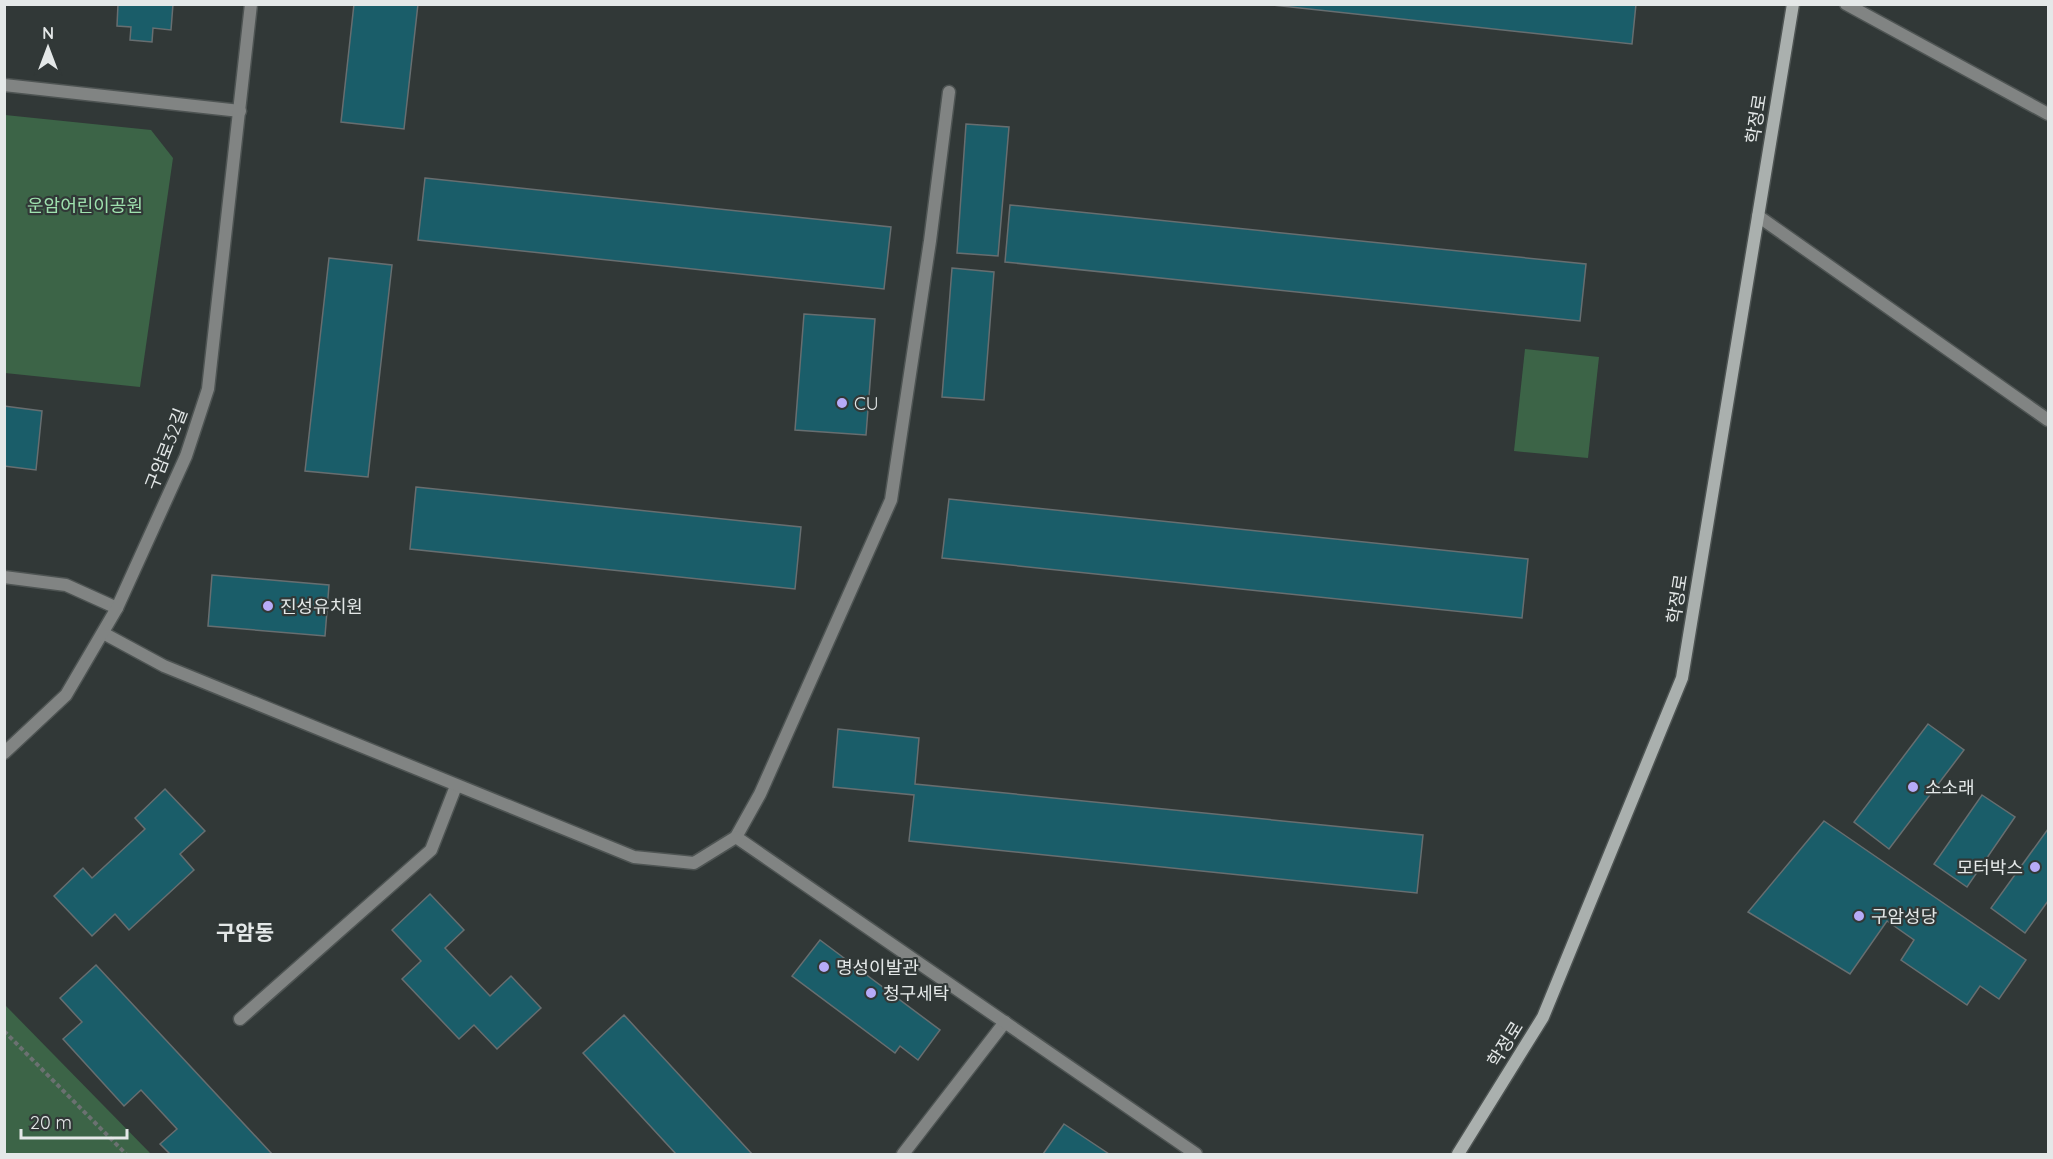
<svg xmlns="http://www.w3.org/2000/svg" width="2053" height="1159" viewBox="0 0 2053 1159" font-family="Quicksand,'Noto Sans KR',sans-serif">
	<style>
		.green { fill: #3c6447 }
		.building { fill: #1a5d69; stroke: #676e70; stroke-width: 1.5 }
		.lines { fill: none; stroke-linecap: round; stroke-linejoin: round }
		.service-casing { stroke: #4e5453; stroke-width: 15 }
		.minor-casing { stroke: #4e5453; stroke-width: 15 }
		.tertiary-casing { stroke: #4e5453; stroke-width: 15 }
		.secondary-casing { stroke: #4e5453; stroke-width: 15 }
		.path { stroke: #6b7171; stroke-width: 4; stroke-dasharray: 4.5 3; stroke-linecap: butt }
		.service { stroke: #818483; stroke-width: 12 }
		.minor { stroke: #818483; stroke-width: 12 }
		.tertiary { stroke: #818483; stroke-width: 12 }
		.secondary { stroke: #aab0ae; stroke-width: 12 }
		.poi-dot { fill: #b7abf8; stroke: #313837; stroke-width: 2 }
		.labels { text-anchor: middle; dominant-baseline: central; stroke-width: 4.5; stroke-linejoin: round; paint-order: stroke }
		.street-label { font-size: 18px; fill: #e4e8e8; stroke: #313837 }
		.park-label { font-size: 18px; fill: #9ee1ae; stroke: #313837 }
		.poi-label { font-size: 18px; fill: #e4e8e8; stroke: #313837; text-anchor: start }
		.quarter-label { font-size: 21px; font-weight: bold; fill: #e4e8e8; stroke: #313837 }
	</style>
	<rect width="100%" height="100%" fill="#313837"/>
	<!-- green -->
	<g class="green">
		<polygon points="5,115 151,130 173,158 140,387 5,373"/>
		<polygon points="1525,349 1599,357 1588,458 1514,451"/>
		<polygon points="4,1005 5,1005 151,1154 5,1154"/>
	</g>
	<!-- building -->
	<g class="building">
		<polygon points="118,4 173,4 171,30 153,28 152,42 130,40 131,27 117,26"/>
		<polygon points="354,4 418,4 404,129 341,122"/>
		<polygon points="1264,4 1636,4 1632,44"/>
		<polygon points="966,124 1009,127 998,256 957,253"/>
		<polygon points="425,178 891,227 884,289 418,240"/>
		<polygon points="1010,205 1586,264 1580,321 1005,262"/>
		<polygon points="329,258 392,265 368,477 305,471"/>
		<polygon points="952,268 994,272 984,400 942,397"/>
		<polygon points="804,314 875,319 866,435 795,430"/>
		<polygon points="4,406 42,411 36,470 4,466"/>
		<polygon points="416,487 801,527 795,589 410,549"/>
		<polygon points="949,499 1528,559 1522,618 942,558"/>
		<polygon points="212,575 329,585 325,636 208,626"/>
		<polygon points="1928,724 1964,750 1889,849 1854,822"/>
		<polygon points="838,729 919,738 915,784 1423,835 1417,893 909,841 914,795 833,787"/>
		<polygon points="165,789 205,831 180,854 194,870 129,930 115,914 92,936 54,896 83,868 92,878 145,829 135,818"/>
		<polygon points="1982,795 2015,817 1967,887 1934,864"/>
		<polygon points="1824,821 2026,960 1999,999 1980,986 1967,1005 1901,960 1914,940 1887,921 1850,974 1748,912"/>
		<polygon points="2048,829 2048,901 2025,933 1991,908"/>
		<polygon points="430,894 464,930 445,948 490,996 511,976 541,1008 497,1049 474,1025 459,1039 402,979 421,961 392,930"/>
		<polygon points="820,940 940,1030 918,1060 900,1046 895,1053 792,976"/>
		<polygon points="96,965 272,1154 170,1154 160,1144 177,1129 141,1090 124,1106 63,1039 82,1022 60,998"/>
		<polygon points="624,1015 752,1154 676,1154 583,1053"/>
		<polygon points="1064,1124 1109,1154 1043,1154"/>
	</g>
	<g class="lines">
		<defs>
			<g id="service">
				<polyline points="4,577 66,585 117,608"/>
				<polyline points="736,837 760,794 891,500 930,241 949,92"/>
				<polyline points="240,1019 431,850 456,786"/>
				<polyline points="903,1154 1005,1022"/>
			</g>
			<g id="minor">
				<polyline points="1846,4 2048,114"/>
				<polyline points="4,85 240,111"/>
				<polyline points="1758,216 2048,420"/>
				<polyline points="103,633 164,666 634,857 694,863 736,837 1196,1154"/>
			</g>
			<polyline id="tertiary" points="4,753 66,695 117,608 186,456 208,389 251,4"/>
			<polyline id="secondary" points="1458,1154 1543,1017 1682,678 1793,4"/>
		</defs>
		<!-- service casing -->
		<use href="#service" class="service-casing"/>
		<!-- minor casing -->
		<use href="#minor" class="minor-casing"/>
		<!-- tertiary casing -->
		<use href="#tertiary" class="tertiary-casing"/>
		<!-- secondary casing -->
		<use href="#secondary" class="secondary-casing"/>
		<!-- path -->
		<polyline class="path" points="4,1031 126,1154"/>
		<!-- service -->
		<use href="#service" class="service"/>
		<!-- minor -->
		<use href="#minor" class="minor"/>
		<!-- tertiary -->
		<use href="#tertiary" class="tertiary"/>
		<!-- secondary -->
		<use href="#secondary" class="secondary"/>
	</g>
	<!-- markers -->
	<g class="poi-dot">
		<circle cx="842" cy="403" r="6"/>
		<circle cx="268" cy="606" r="6"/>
		<circle cx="1913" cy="787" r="6"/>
		<circle cx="2035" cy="867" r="6"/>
		<circle cx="1859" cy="916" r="6"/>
		<circle cx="824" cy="967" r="6"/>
		<circle cx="871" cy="993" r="6"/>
	</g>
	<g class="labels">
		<!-- street labels -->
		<g class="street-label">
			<text transform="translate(1756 119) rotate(-81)">학정로</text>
			<text transform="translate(166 449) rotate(-69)">구암로32길</text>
			<text transform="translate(1677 599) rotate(-81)">학정로</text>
			<text transform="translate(1505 1044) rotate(-58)">학정로</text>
		</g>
		<!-- park labels -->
		<g class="park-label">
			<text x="85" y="205">운암어린이공원</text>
		</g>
		<!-- poi labels -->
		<g class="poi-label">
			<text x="854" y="403">CU</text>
			<text x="280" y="606">진성유치원</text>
			<text x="1925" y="787">소소래</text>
			<text x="2023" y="867" text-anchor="end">모터박스</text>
			<text x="1871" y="916">구암성당</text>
			<text x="836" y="967">명성이발관</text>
			<text x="883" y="993">청구세탁</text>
		</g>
		<!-- quarter labels -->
		<g class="quarter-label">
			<text x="245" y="932">구암동</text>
		</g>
	</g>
	<!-- border -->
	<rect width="2053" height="1159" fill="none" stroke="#e4e8e8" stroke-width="12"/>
	<!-- north arrow -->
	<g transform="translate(48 48)" stroke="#313837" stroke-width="4.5" paint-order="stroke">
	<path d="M0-4.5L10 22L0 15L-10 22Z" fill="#e4e8e8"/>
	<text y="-9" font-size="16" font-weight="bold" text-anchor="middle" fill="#e4e8e8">N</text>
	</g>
	<!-- scale -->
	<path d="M21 1129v9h106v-9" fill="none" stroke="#e4e8e8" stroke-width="3"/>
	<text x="30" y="1129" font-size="18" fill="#e4e8e8" stroke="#313837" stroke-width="4.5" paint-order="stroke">20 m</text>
</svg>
